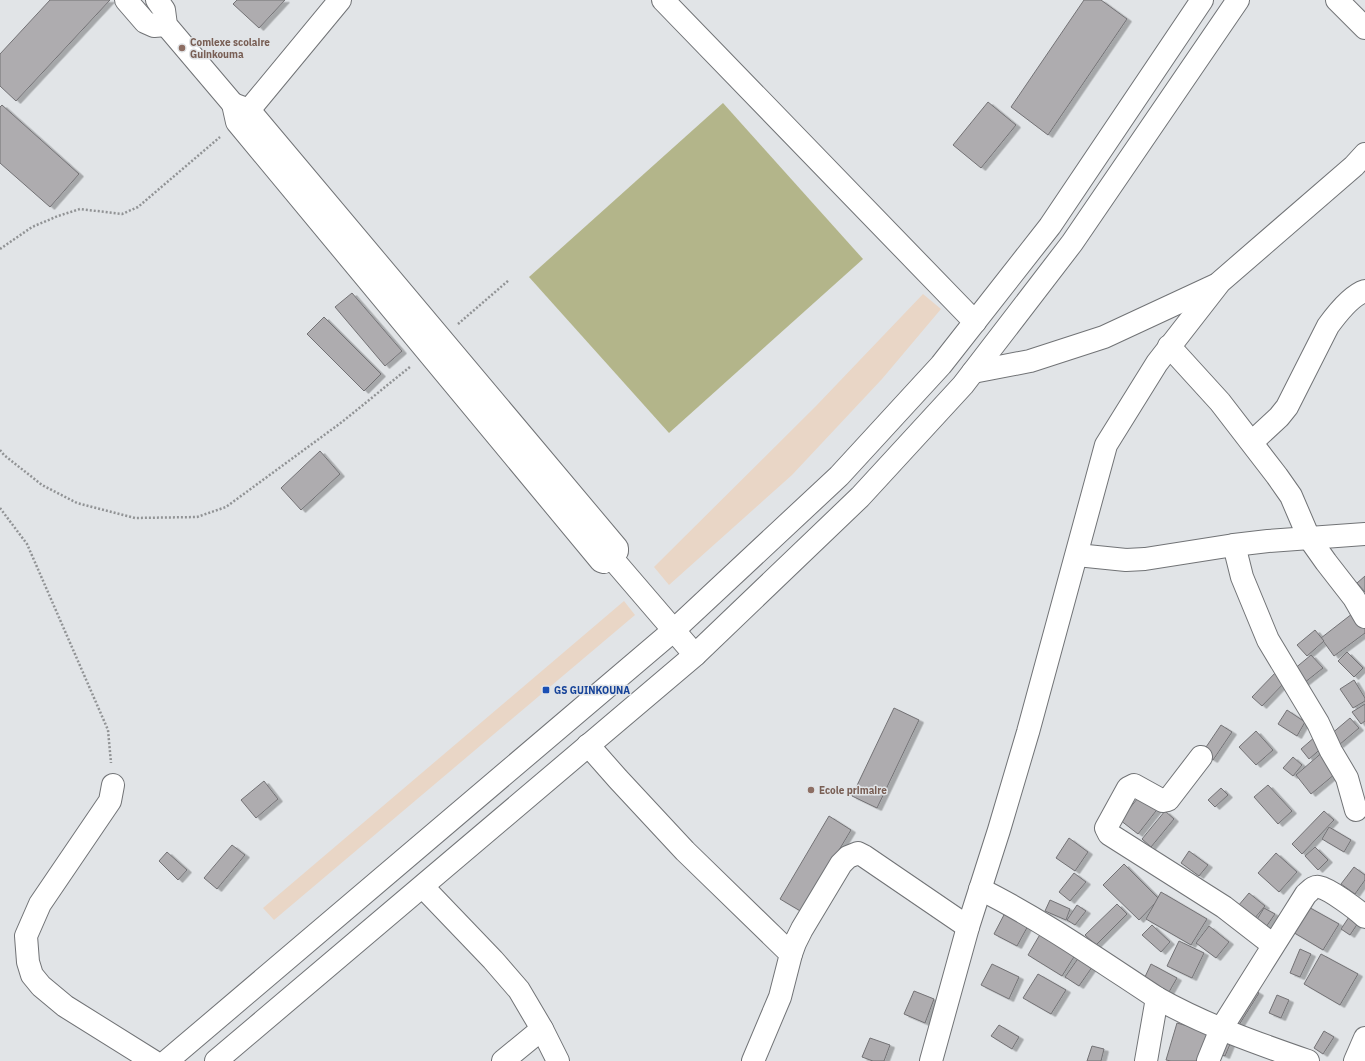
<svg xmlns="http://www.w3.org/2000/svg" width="1365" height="1061" viewBox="0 0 1365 1061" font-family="'IBM Plex Sans',sans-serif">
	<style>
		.commercial { fill: #e9d6c6 }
		.green { fill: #b3b58a }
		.building { fill: #aeacaf; stroke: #737275; filter: url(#shadow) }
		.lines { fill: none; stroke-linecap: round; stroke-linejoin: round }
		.minor-casing { stroke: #717376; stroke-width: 24 }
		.path { stroke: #919395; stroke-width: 2.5; stroke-dasharray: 2 2; stroke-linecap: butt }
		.minor { stroke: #fff; stroke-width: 22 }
		.education-dot { fill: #8d6e63; stroke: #e1e4e7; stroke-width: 1.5 }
		.transit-dot { fill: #1a4fb4; stroke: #e1e4e7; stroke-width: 1.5 }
		.labels { text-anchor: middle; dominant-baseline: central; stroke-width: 3; stroke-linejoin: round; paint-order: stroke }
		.education-label { font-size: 10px; font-weight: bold; fill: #785e54; stroke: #e1e4e7; text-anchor: start }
		.transit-label { font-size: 10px; font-weight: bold; fill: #164399; stroke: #e1e4e7; text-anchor: start }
	</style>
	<defs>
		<filter id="shadow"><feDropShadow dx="4.5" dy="2.5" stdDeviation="0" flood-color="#0004"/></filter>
	</defs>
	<rect width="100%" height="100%" fill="#e1e4e7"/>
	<!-- commercial -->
	<g class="commercial">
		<polygon points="923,294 941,309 882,379 792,475 669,585 654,567 816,406"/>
		<polygon points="624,601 635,615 274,920 263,908"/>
	</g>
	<!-- green -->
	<polygon class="green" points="723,103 863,259 669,433 529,277"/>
	<!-- building -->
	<g class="building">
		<polygon points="50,0 110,0 16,101 0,86 0,54"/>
		<polygon points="237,0 285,0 259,28 233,4"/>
		<polygon points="1084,0 1101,0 1127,19 1048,135 1011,107"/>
		<polygon points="988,102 1016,125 981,168 953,145"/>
		<polygon points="2,105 79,174 50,207 0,163 0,107"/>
		<polygon points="352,293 402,351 385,366 335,307"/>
		<polygon points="324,317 381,374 364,391 307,334"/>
		<polygon points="320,451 340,474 301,510 281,488"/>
		<polygon points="1365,576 1365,592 1357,583"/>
		<polygon points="1357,610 1365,620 1365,633 1334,656 1321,638"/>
		<polygon points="1315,630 1324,641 1307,656 1297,645"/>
		<polygon points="1347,652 1363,668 1354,677 1338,661"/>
		<polygon points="1311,655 1323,668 1304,683 1293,670"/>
		<polygon points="1278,670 1288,679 1262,706 1252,697"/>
		<polygon points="1354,680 1365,698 1365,701 1353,708 1340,689"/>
		<polygon points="1365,704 1365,721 1361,724 1352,712"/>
		<polygon points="894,708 919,720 877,808 852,796"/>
		<polygon points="1287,710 1305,722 1297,736 1278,724"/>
		<polygon points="1350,718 1359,728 1339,745 1330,735"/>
		<polygon points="1221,725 1232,732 1213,760 1202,753"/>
		<polygon points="1256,731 1273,750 1256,765 1239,747"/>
		<polygon points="1316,736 1324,746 1309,759 1301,749"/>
		<polygon points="1325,750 1341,769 1311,794 1296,775"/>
		<polygon points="1293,757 1302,765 1293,776 1283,768"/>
		<polygon points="264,781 278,799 256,818 241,800"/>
		<polygon points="1268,785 1292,811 1278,824 1254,797"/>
		<polygon points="1146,788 1163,802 1138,834 1120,820"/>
		<polygon points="1221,788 1228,795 1215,807 1208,800"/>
		<polygon points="1165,811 1174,819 1151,847 1142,839"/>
		<polygon points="1324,811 1334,820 1302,854 1292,844"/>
		<polygon points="829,816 851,830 802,912 780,899"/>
		<polygon points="1329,827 1351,840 1344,852 1322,839"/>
		<polygon points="1069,838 1088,852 1075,871 1056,858"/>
		<polygon points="232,845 245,855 217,889 204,878"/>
		<polygon points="1315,847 1328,860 1318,870 1305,856"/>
		<polygon points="1189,851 1208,865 1199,876 1181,863"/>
		<polygon points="167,852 187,870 178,880 159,861"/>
		<polygon points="1276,853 1297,872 1279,892 1258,873"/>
		<polygon points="1124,864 1159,899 1139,920 1103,885"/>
		<polygon points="1354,867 1365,875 1365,880 1355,894 1341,884"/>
		<polygon points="1074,873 1086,882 1070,901 1059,892"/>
		<polygon points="1161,892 1207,919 1191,945 1146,919"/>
		<polygon points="1249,893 1265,906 1254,919 1238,906"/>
		<polygon points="1050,900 1070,909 1066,920 1045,911"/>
		<polygon points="1296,900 1339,924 1323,950 1281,925"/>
		<polygon points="1117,904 1127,914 1096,945 1085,935"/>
		<polygon points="1077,905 1086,911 1075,925 1067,920"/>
		<polygon points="1264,908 1275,914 1266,927 1256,921"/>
		<polygon points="1006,911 1029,924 1017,946 994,934"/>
		<polygon points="1351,914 1360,920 1350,935 1341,929"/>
		<polygon points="1152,925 1170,942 1161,952 1142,935"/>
		<polygon points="1209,926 1229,942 1216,958 1196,943"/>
		<polygon points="1042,931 1077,952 1062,976 1028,955"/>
		<polygon points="1179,941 1204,953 1192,978 1167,966"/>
		<polygon points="1300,949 1311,954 1300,977 1290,973"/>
		<polygon points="1084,950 1097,960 1079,986 1065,977"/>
		<polygon points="1321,954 1358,974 1340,1005 1304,984"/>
		<polygon points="992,964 1019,977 1009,999 981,985"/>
		<polygon points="1151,964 1177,978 1169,992 1144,979"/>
		<polygon points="1038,974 1066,990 1051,1014 1023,998"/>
		<polygon points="1247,986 1259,993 1239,1025 1228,1019"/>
		<polygon points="914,991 934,999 925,1023 904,1014"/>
		<polygon points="1277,995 1289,1000 1281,1018 1269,1013"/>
		<polygon points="1177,1023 1209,1032 1200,1061 1171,1061 1166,1060"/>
		<polygon points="999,1025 1019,1037 1012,1049 991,1036"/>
		<polygon points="1324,1031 1334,1037 1323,1054 1314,1048"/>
		<polygon points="1233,1037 1225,1056 1214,1051"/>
		<polygon points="870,1038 890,1045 884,1061 873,1061 862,1057"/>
		<polygon points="1092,1046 1104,1049 1101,1061 1087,1061"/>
	</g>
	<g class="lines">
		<defs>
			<g id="minor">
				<polyline points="126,0 145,22 154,26 166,25"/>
				<polyline points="157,0 164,10 166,25 233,104"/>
				<polyline points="663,0 975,322"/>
				<polyline points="1337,0 1365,28"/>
				<polygon points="233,104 249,110 617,548 617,551 604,562 601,561 237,122"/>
				<polyline points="239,120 249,110 340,0"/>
				<polyline points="1169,346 1220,402 1277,476 1291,496 1309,538 1326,562 1354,598 1365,617"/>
				<polyline points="973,372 1030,361 1104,337 1216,285"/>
				<path d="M1252,442L1279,417L1287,407L1328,326C1336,315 1352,295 1365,291"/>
				<polyline points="1234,545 1242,577 1268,640 1318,723 1331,751 1347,778 1356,810"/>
				<polyline points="1077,555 1126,560 1145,559 1234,545 1268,541 1365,534"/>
				<polyline points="610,556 695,655"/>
				<polyline points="588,745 618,779 685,851 791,954 780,997 753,1061"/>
				<polyline points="1201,757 1168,800 1163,801 1134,785 1128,788 1106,828 1109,834 1224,907 1273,945"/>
				<polyline points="113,785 110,801 40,904 26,936 28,962 32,975 41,986 65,1006 153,1061"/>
				<polyline points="423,887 493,960 519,990 542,1029 558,1061"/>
				<path d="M980,889C1042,920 1099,960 1157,998C1205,1025 1256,1043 1308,1061"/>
				<polyline points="791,954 795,943 802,929 841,864 848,857 858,853 864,856 968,927"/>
				<polyline points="167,1061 674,630 839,476 941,365 1050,226 1202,0"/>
				<polyline points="216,1061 695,655 860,497 963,385 1072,243 1238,0"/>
				<polyline points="503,1061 542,1029"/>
				<polyline points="931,1061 968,927 999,830 1028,732 1106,445 1157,363 1220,282 1354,166 1365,154"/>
				<polyline points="1146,1061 1157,998"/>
				<path d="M1208,1061L1221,1029L1306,894C1310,891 1313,886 1319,887C1330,889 1356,909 1365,917"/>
				<polyline points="1355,1061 1365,1038"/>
			</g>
		</defs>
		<!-- minor casing -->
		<use href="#minor" class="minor-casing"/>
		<!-- path -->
		<g class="path">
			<polyline points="0,249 32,227 58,216 80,209 122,214 138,207 220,137"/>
			<polyline points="458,324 509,280"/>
			<polyline points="0,450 4,455 42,485 77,503 135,518 197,517 226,507 342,422 411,366"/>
			<polyline points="0,508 27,544 108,730 111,763"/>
		</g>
		<!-- minor -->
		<use href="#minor" class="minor"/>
	</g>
	<!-- markers -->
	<g class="education-dot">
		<circle cx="182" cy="48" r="4"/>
		<circle cx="811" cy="790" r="4"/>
	</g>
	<rect class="transit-dot" x="542" y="686" width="8" height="8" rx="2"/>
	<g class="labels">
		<!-- education labels -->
		<g class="education-label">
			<text x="190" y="42">Comlexe scolaire<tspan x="190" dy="12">Guinkouma</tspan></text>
			<text x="819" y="790">Ecole primaire</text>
		</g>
		<!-- transit labels -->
		<g class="transit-label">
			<text x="554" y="690">GS GUINKOUNA</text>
		</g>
	</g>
</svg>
